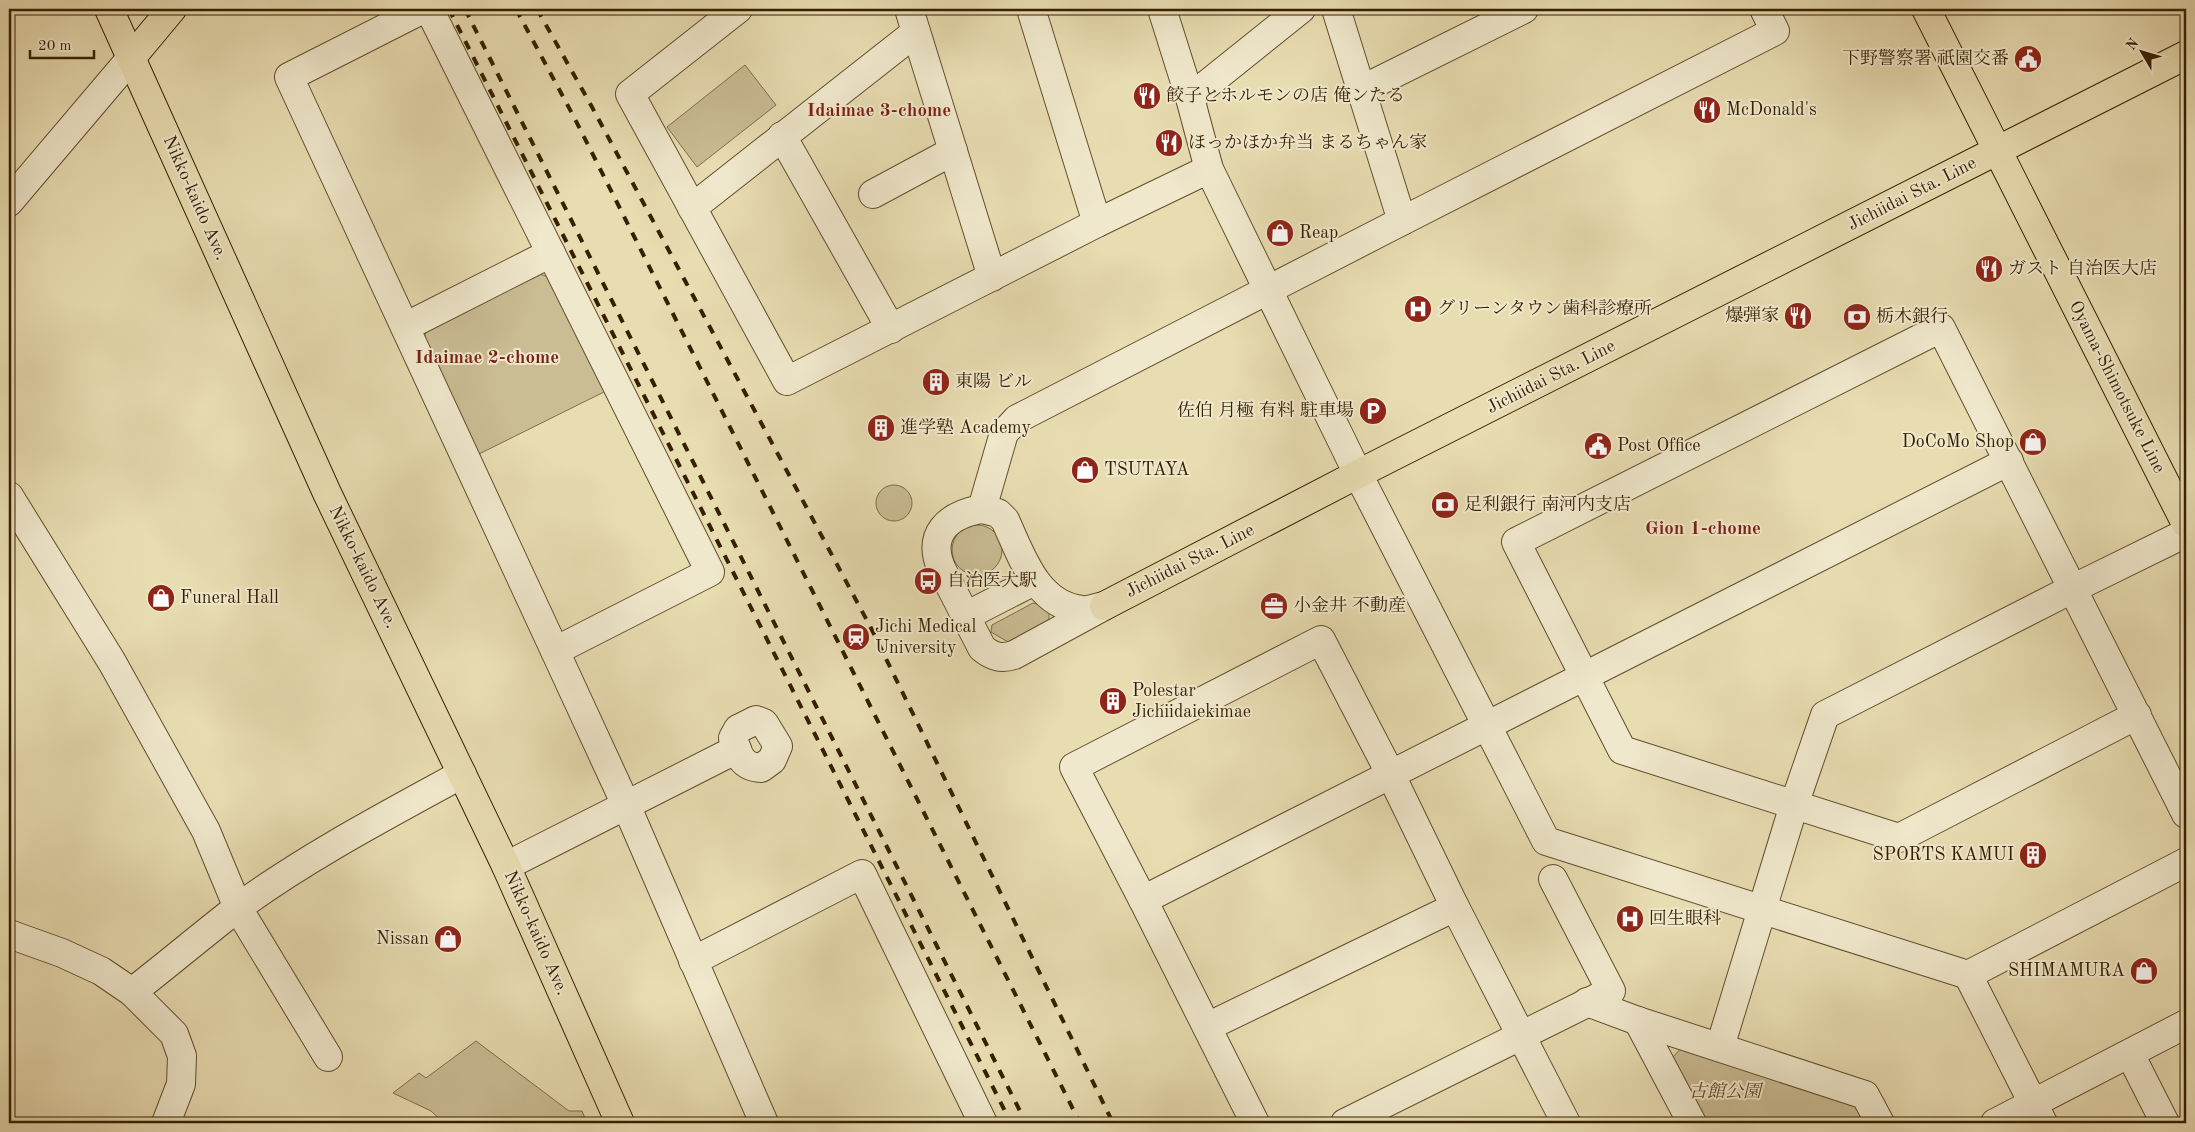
<svg xmlns="http://www.w3.org/2000/svg" width="2195" height="1132" viewBox="0 0 2195 1132" font-family="'Old Standard TT','Noto Serif JP',serif">
	<style>
		.green { fill: #cabc93; stroke: #806e4a }
		.lines { fill: none; stroke-linecap: round; stroke-linejoin: round }
		.minor-casing { stroke: #624e2c; stroke-width: 30 }
		.major-casing { stroke: #351f00; stroke-width: 30 }
		.highway-casing { stroke: #351f00; stroke-width: 30 }
		.minor { stroke: #f0e8cc; stroke-width: 28 }
		.major { stroke: #e8dcb1; stroke-width: 28 }
		.highway { stroke: #e8dcb1; stroke-width: 28 }
		.rail { stroke: #351f00; stroke-width: 4; stroke-dasharray: 9 9; stroke-linecap: butt }
		.labels { text-anchor: middle; dominant-baseline: central; stroke-width: 4; stroke-linejoin: round; paint-order: stroke }
		.poi-label { font-size: 18px; fill: #351f00; stroke: #f0e8cc; text-anchor: start }
		.street-label { font-size: 18px; fill: #351f00; stroke: #f0e8cc }
		.park-label { font-size: 18px; font-style: italic; fill: #5a4625; stroke: #f0e8cc }
		.neighbourhood-label { font-size: 19px; font-weight: bold; fill: #7a1f14; stroke: #f0e8cc }
	</style>
	<rect width="100%" height="100%" fill="#e8dcb1"/>
	<filter id="stains"><feTurbulence type="fractalNoise" baseFrequency=".004" numOctaves="4"/><feColorMatrix values="0 0 0 0 .2 0 0 0 0 .09 0 0 0 0 .02 0 0 0 .5 -.17"/></filter>
	<radialGradient id="worn" r=".72"><stop offset=".6" stop-color="#630" stop-opacity="0"/><stop offset="1" stop-color="#630" stop-opacity=".3"/></radialGradient>
	<!-- green -->
	<g class="green">
		<polygon points="745,65 776,105 697,167 667,127"/>
		<polygon points="534,272 551,278 608,390 475,456 423,342 428,326"/>
		<circle cx="894" cy="503" r="18"/>
		<circle cx="977" cy="550" r="25"/>
		<polygon points="1033,603 1039,604 1049,612 1049,620 1008,642 991,632 992,625"/>
		<polygon points="476,1041 569,1111 582,1111 587,1123 444,1123 431,1111 393,1093 419,1073 426,1078"/>
		<polygon points="1683,1046 1858,1103 1869,1123 1704,1123 1671,1059"/>
	</g>
	<g class="lines">
		<defs>
			<g id="minor">
				<polyline points="423,9 289,77 555,651 626,805 764,1123"/>
				<polyline points="429,9 710,572 555,651"/>
				<polyline points="738,9 630,94 787,381 1097,223 1209,169"/>
				<polyline points="909,9 992,277"/>
				<polyline points="1031,9 1097,223"/>
				<polyline points="1162,9 1190,98 1209,169 1358,474 1546,841 1968,975 2186,862"/>
				<polyline points="1336,9 1402,221"/>
				<polyline points="1363,89 1524,9"/>
				<polyline points="1190,98 1301,9"/>
				<polyline points="782,136 891,329"/>
				<polyline points="873,194 953,151"/>
				<polyline points="9,202 132,57"/>
				<polyline points="692,208 916,32"/>
				<polyline points="405,327 551,253"/>
				<polyline points="9,496 112,662 206,831 238,908 328,1057"/>
				<polyline points="982,509 1004,433 1017,419 1402,221 1775,31 1764,9"/>
				<path d="M982,509L998,513L1005,520C1021,554 1036,605 1082,610C1089,611 1097,607 1104,606L1014,655C1001,659 993,657 982,648L942,570C926,535 947,515 982,509Z"/>
				<polyline points="966,616 1034,581"/>
				<path d="M2137,715L1899,838L1622,750L1516,542L1941,328C2023,489 2105,651 2186,814"/>
				<path d="M756,720L764,723L778,746L772,760L761,768C742,767 738,755 733,738L738,729Z"/>
				<polyline points="506,866 737,749"/>
				<polyline points="1143,900 1074,767 1321,640 1390,773 1455,907 1566,1123"/>
				<polyline points="9,934 62,953 101,971 132,992 174,1034 182,1056 181,1084 166,1123"/>
				<polyline points="693,961 862,874 983,1123"/>
				<polyline points="1968,975 2043,1123"/>
				<path d="M132,992C167,965 201,936 236,909C305,858 387,815 462,774"/>
				<polyline points="1587,1002 1638,1021 1865,1095 1880,1123"/>
				<polyline points="1638,1021 1692,1123"/>
				<polyline points="1207,1027 1455,907"/>
				<polyline points="1720,1047 1794,805 1825,715 2072,589 2186,533"/>
				<polyline points="2130,1054 2165,1123"/>
				<polyline points="1255,1123 1143,900 2009,461"/>
				<polyline points="1345,1123 1611,991 1553,879"/>
				<polyline points="1995,1123 2186,1024"/>
			</g>
			<g id="major">
				<polyline points="1926,9 2186,524"/>
				<polyline points="132,57 172,9"/>
				<polyline points="1104,606 1358,474 2186,55"/>
			</g>
			<polyline id="highway" points="109,9 327,493 506,866 620,1123"/>
		</defs>
		<!-- minor casing -->
		<use href="#minor" class="minor-casing"/>
		<!-- major casing -->
		<use href="#major" class="major-casing"/>
		<!-- highway casing -->
		<use href="#highway" class="highway-casing"/>
		<!-- minor -->
		<use href="#minor" class="minor"/>
		<!-- major -->
		<use href="#major" class="major"/>
		<!-- highway -->
		<use href="#highway" class="highway"/>
		<!-- rail -->
		<g class="rail">
			<polyline points="449,9 1011,1123"/>
			<polyline points="465,9 1026,1123"/>
			<polyline points="516,9 575,119 1080,1123"/>
			<polyline points="537,9 592,107 871,628 1113,1123"/>
		</g>
	</g>
	<!-- icons -->
	<defs>
		<symbol id="civic-disc" viewBox="-11 -11 22 22"><circle r="9.5" fill="#8f2418" stroke="#f0e8cc"/><path d="M-.6-6.5H3V-4.5H.6V-3L4-1V1h2V6H-6V1h2V-1L-.6-3ZM-1.2 2.5V6h2.4V2.5Z" fill="#fff"/></symbol>
		<symbol id="restaurant-disc" viewBox="-11 -11 22 22"><circle r="9.5" fill="#8f2418" stroke="#f0e8cc"/><path d="M-5-6h1v4h1v-4h1v4h1v-4h1v5L-1.5 .5V6h-2V.5L-5-1ZM5-6V6H3V1.5H1.5Q1.5-4 5-6Z" fill="#fff"/></symbol>
		<symbol id="shop-disc" viewBox="-11 -11 22 22"><circle r="9.5" fill="#8f2418" stroke="#f0e8cc"/><path d="M-5-2.5h2.3a2.7 3.5 0 0 1 5.4 0H5L5.5 6h-11ZM-1.5-2.5h3a1.5 2.3 0 0 0-3 0Z" fill="#fff"/></symbol>
		<symbol id="hospital-disc" viewBox="-11 -11 22 22"><circle r="9.5" fill="#8f2418" stroke="#f0e8cc"/><path d="M-5-5h3v3.5h4V-5h3V5h-3V1.5h-4V5h-3Z" fill="#fff"/></symbol>
		<symbol id="bank-disc" viewBox="-11 -11 22 22"><circle r="9.5" fill="#8f2418" stroke="#f0e8cc"/><path d="M-6-4H6V4H-6ZM0-2.3a2.3 2.3 0 1 0 0 4.6a2.3 2.3 0 1 0 0-4.6Z" fill="#fff"/></symbol>
		<symbol id="building-disc" viewBox="-11 -11 22 22"><circle r="9.5" fill="#8f2418" stroke="#f0e8cc"/><path d="M-4-6H4V6H1V3H-1V6H-4ZM-2.5-4.3h1.7v1.8h-1.7ZM.8-4.3h1.7v1.8H.8ZM-2.5-1h1.7V.8h-1.7ZM.8-1h1.7V.8H.8Z" fill="#fff"/></symbol>
		<symbol id="parking-disc" viewBox="-11 -11 22 22"><circle r="9.5" fill="#8f2418" stroke="#f0e8cc"/><path d="M-3.5-5.5H1a3.5 3.5 0 0 1 0 7H-1V5.5H-3.5ZM-1-3.4V-.6H.8a1.4 1.4 0 0 0 0-2.8Z" fill="#fff"/></symbol>
		<symbol id="bus-disc" viewBox="-11 -11 22 22"><circle r="9.5" fill="#8f2418" stroke="#f0e8cc"/><path d="M-5-6H5V4H4V6H2V4H-2V6H-4V4H-5ZM-3.5-4V0h7V-4ZM-3.5 1.2v1.5H-2V1.2ZM2 1.2v1.5H3.5V1.2Z" fill="#fff"/></symbol>
		<symbol id="office-disc" viewBox="-11 -11 22 22"><circle r="9.5" fill="#8f2418" stroke="#f0e8cc"/><path d="M-6-3h4V-5.5h4V-3h4V5H-6ZM-1-4.5V-3h2v-1.5ZM-6 0V1H6V0Z" fill="#fff"/></symbol>
		<symbol id="station-disc" viewBox="-11 -11 22 22"><circle r="9.5" fill="#8f2418" stroke="#f0e8cc"/><path d="M-3-6H3Q5-6 5-4V2Q5 4 3 4L4.5 6H3L1.5 4h-3L-3 6H-4.5L-3 4Q-5 4-5 2V-4Q-5-6-3-6ZM-3.5-4v3h7v-3ZM-3.5 1v1.5H-2V1ZM2 1v1.5H3.5V1Z" fill="#fff"/></symbol>
	</defs>
	<g fill-rule="evenodd">
		<use href="#civic-disc" x="2012" y="43" width="32" height="32"/>
		<use href="#restaurant-disc" x="1131" y="80" width="32" height="32"/>
		<use href="#restaurant-disc" x="1691" y="94" width="32" height="32"/>
		<use href="#restaurant-disc" x="1153" y="127" width="32" height="32"/>
		<use href="#shop-disc" x="1264" y="217" width="32" height="32"/>
		<use href="#restaurant-disc" x="1973" y="253" width="32" height="32"/>
		<use href="#hospital-disc" x="1402" y="293" width="32" height="32"/>
		<use href="#restaurant-disc" x="1782" y="300" width="32" height="32"/>
		<use href="#bank-disc" x="1841" y="301" width="32" height="32"/>
		<use href="#building-disc" x="920" y="366" width="32" height="32"/>
		<use href="#parking-disc" x="1357" y="395" width="32" height="32"/>
		<use href="#building-disc" x="865" y="412" width="32" height="32"/>
		<use href="#shop-disc" x="2017" y="426" width="32" height="32"/>
		<use href="#civic-disc" x="1582" y="430" width="32" height="32"/>
		<use href="#shop-disc" x="1069" y="454" width="32" height="32"/>
		<use href="#bank-disc" x="1429" y="489" width="32" height="32"/>
		<use href="#bus-disc" x="912" y="565" width="32" height="32"/>
		<use href="#shop-disc" x="145" y="582" width="32" height="32"/>
		<use href="#office-disc" x="1258" y="590" width="32" height="32"/>
		<use href="#station-disc" x="840" y="621" width="32" height="32"/>
		<use href="#building-disc" x="1097" y="685" width="32" height="32"/>
		<use href="#building-disc" x="2017" y="839" width="32" height="32"/>
		<use href="#hospital-disc" x="1614" y="903" width="32" height="32"/>
		<use href="#shop-disc" x="432" y="923" width="32" height="32"/>
		<use href="#shop-disc" x="2128" y="955" width="32" height="32"/>
	</g>
	<g class="labels">
		<!-- poi labels -->
		<g class="poi-label">
			<text x="2009" y="59" text-anchor="end">下野警察署 祇園交番</text>
			<text x="1166" y="96">餃子とホルモンの店 俺ンたる</text>
			<text x="1726" y="110">McDonald's</text>
			<text x="1188" y="143">ほっかほか弁当 まるちゃん家</text>
			<text x="1299" y="233">Reap</text>
			<text x="2008" y="269">ガスト 自治医大店</text>
			<text x="1437" y="309">グリーンタウン歯科診療所</text>
			<text x="1779" y="316" text-anchor="end">爆弾家</text>
			<text x="1876" y="317">栃木銀行</text>
			<text x="955" y="382">東陽 ビル</text>
			<text x="1354" y="411" text-anchor="end">佐伯 月極 有料 駐車場</text>
			<text x="900" y="428">進学塾 Academy</text>
			<text x="2014" y="442" text-anchor="end">DoCoMo Shop</text>
			<text x="1617" y="446">Post Office</text>
			<text x="1104" y="470">TSUTAYA</text>
			<text x="1464" y="505">足利銀行 南河内支店</text>
			<text x="947" y="581">自治医大駅</text>
			<text x="180" y="598">Funeral Hall</text>
			<text x="1293" y="606">小金井 不動産</text>
			<text x="875" y="627">Jichi Medical<tspan x="875" dy="21">University</tspan></text>
			<text x="1132" y="691">Polestar<tspan x="1132" dy="21">Jichiidaiekimae</tspan></text>
			<text x="2014" y="855" text-anchor="end">SPORTS KAMUI</text>
			<text x="1649" y="919">回生眼科</text>
			<text x="429" y="939" text-anchor="end">Nissan</text>
			<text x="2125" y="971" text-anchor="end">SHIMAMURA</text>
		</g>
		<!-- street labels -->
		<g class="street-label">
			<text transform="translate(1912 194) rotate(-27)">Jichiidai Sta. Line</text>
			<text transform="translate(195 198) rotate(66)">Nikko-kaido Ave.</text>
			<text transform="translate(1551 377) rotate(-27)">Jichiidai Sta. Line</text>
			<text transform="translate(2117 387) rotate(63)">Oyama-Shimotsuke Line</text>
			<text transform="translate(1190 561) rotate(-27)">Jichiidai Sta. Line</text>
			<text transform="translate(363 567) rotate(64)">Nikko-kaido Ave.</text>
			<text transform="translate(536 933) rotate(66)">Nikko-kaido Ave.</text>
		</g>
		<!-- park labels -->
		<g class="park-label">
			<text x="1725" y="1092">古館公園</text>
		</g>
		<!-- neighbourhood labels -->
		<g class="neighbourhood-label">
			<text x="879" y="111">Idaimae 3-chome</text>
			<text x="487" y="358">Idaimae 2-chome</text>
			<text x="1703" y="529">Gion 1-chome</text>
		</g>
	</g>
	<!-- margin -->
	<rect width="2195" height="1132" fill="none" stroke="#e8dcb1" stroke-width="30"/>
	<rect x="10" y="10" width="2175" height="1112" fill="none" stroke="#351f00" stroke-width="2.5"/>
	<rect x="15" y="15" width="2165" height="1102" fill="none" stroke="#351f00"/>
	<!-- north arrow -->
	<g transform="translate(2142 52) rotate(308)" stroke="#f0e8cc" stroke-width="4" paint-order="stroke">
	<path d="M0-4L9 19L0 12L-9 19Z" fill="#351f00"/>
	<text y="-8" font-size="14" font-weight="bold" text-anchor="middle" fill="#351f00">N</text>
	</g>
	<!-- scale -->
	<path d="M30 50v8h64v-8" fill="none" stroke="#351f00" stroke-width="2.5"/>
	<text x="38" y="50" font-size="15" fill="#351f00" stroke="#f0e8cc" stroke-width="4" paint-order="stroke">20 m</text>
	<rect width="100%" height="100%" filter="url(#stains)"/>
	<rect width="100%" height="100%" fill="url(#worn)"/>
</svg>
